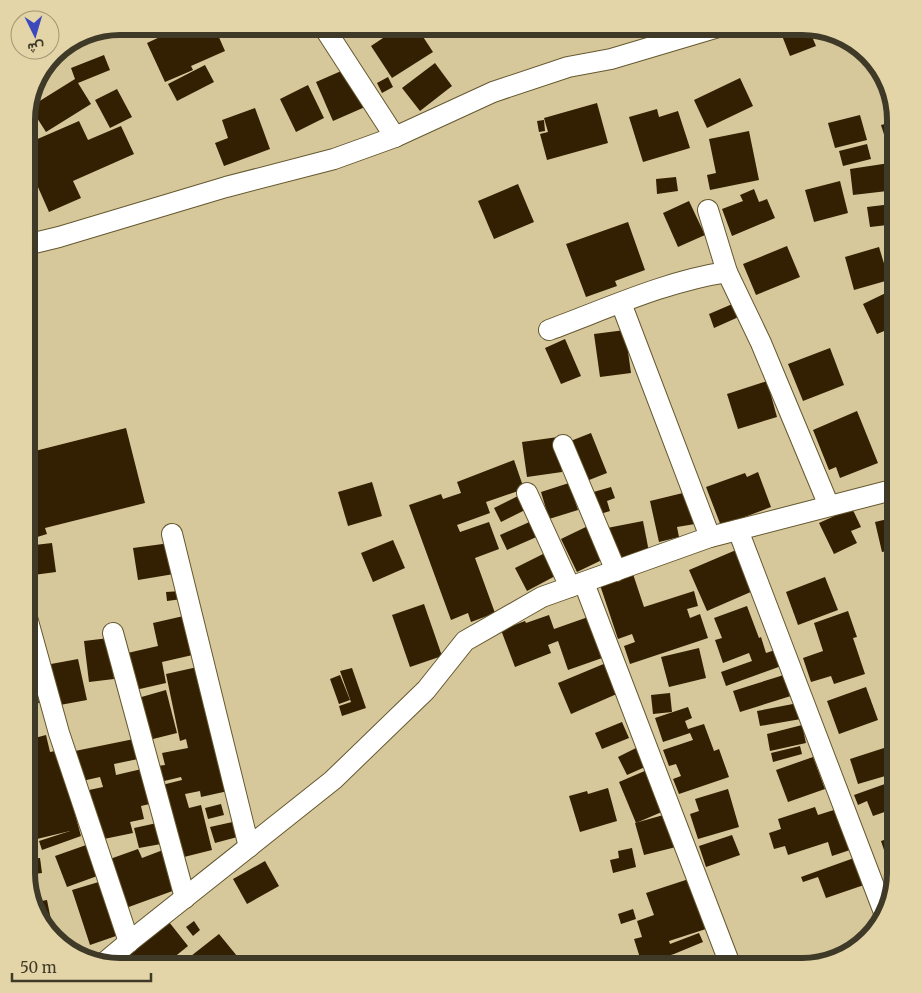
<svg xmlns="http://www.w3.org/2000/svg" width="922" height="993" viewBox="0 0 922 993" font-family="Merriweather,Vazirmatn,serif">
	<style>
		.building { fill: #331f01 }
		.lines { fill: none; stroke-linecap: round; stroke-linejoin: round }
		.minor-casing { stroke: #65582f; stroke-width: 22 }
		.minor { stroke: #fff; stroke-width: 20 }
		.rim { fill: none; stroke: #3f3927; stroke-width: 6 }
	</style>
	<rect width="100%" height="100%" fill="#d7c89c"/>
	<!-- building -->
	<g class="building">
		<polygon points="158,26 214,26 225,51 191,66 193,70 165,82 147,43 162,36"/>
		<polygon points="401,26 416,26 433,52 392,78 371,46"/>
		<polygon points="782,26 808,27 816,46 790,56 779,28"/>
		<polygon points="835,34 844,36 848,40 840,44"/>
		<polygon points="104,55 110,70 78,83 91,104 46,132 30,107 75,79 71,68"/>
		<polygon points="435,63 452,86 420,111 402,88"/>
		<polygon points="205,65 214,82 177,101 168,84"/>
		<polygon points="348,68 365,107 333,121 316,82"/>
		<polygon points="388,77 393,87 382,93 377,83"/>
		<polygon points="740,78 753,106 707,128 694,100"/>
		<polygon points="308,85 324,118 296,132 280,99"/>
		<polygon points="117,89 132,117 110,128 95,100"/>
		<polygon points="597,103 608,143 547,160 540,134 548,132 544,118"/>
		<polygon points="255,108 270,149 224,166 215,143 228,138 222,120"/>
		<polygon points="657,109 659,117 678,111 690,148 643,162 629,117"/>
		<polygon points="860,115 867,140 835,148 828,123"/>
		<polygon points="544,120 545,131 539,132 537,121"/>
		<polygon points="79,121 88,140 121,126 134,154 73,181 81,198 49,212 26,160 26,144"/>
		<polygon points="896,121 896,152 890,153 881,125"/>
		<polygon points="749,131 759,180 710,190 707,175 716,173 709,139"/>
		<polygon points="867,144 871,159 843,166 839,151"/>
		<polygon points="896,162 896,190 853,195 850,169"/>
		<polygon points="676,177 678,191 657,194 656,179"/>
		<polygon points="840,181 848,213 814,222 805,190"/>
		<polygon points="518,184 534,222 494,239 478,201"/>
		<polygon points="754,189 759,202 767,199 775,218 732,236 722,209 743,201 740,195"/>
		<polygon points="689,201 705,235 678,247 663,213"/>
		<polygon points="892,204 893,212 896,211 896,224 870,227 867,207"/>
		<polygon points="628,222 645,270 615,281 617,286 586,297 566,244"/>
		<polygon points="787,246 800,277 756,295 743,264"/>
		<polygon points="879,247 889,280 854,290 845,257"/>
		<polygon points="26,267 33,290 26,292"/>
		<polygon points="896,288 896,326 877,334 863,304"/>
		<polygon points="737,302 743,315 714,328 709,314"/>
		<polygon points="625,330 631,373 600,377 594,334"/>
		<polygon points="565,339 581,376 561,384 545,348"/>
		<polygon points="830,348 844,385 803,401 788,364"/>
		<polygon points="767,381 777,417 738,429 727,394"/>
		<polygon points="857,411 878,463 840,478 836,467 829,470 813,430"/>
		<polygon points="126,428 145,503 45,528 47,534 34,538 35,542 26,545 26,457 28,456 27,453"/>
		<polygon points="591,433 607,473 584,482 568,442"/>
		<polygon points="558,437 562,472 527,477 522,442"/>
		<polygon points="514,460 524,489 486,502 490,513 457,525 460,532 489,522 499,549 475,558 495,613 471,622 468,613 451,620 409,505 441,494 443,499 461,493 457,482"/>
		<polygon points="758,472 771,507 721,526 706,487 745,473 747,477"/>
		<polygon points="372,482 382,516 348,526 338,492"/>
		<polygon points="569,483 578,510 549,519 541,492"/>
		<polygon points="611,487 615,498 607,501 610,511 597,515 590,493"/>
		<polygon points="687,492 695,524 677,527 679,537 659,542 650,501"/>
		<polygon points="518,496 525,510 501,522 494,508"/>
		<polygon points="852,508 861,527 851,531 857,543 834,554 819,523"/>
		<polygon points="896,517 896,549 882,552 875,522"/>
		<polygon points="534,520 541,535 507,550 500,535"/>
		<polygon points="643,521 649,552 614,559 607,528"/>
		<polygon points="592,524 608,557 577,572 561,539"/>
		<polygon points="393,540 405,568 373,582 361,553"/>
		<polygon points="52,543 56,572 26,576 26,546"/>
		<polygon points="170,543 174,574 138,580 133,548"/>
		<polygon points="736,550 753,591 707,611 689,570"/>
		<polygon points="547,552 559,574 527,591 515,568"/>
		<polygon points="632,571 644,607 694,591 698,606 687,609 690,618 700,614 708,638 630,664 624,646 635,642 632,634 618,639 599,582"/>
		<polygon points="825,577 838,610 798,625 786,592"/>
		<polygon points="181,591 182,599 167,601 166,592"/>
		<polygon points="424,604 442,656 410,667 392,615"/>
		<polygon points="747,606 759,638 761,637 766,653 778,649 784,665 726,686 721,672 752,661 749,653 723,663 715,640 722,638 714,618"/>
		<polygon points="848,611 857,637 853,638 865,674 834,684 831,676 811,682 803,658 823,651 814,623"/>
		<polygon points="188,615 197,654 162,662 166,683 131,691 123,654 158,646 153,623"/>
		<polygon points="549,615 554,629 591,616 605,657 568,670 558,641 548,645 551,653 515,667 501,630 525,621 526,623"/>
		<polygon points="109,638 114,679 89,682 84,641"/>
		<polygon points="699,648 706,678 669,687 661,657"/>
		<polygon points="78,659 87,700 60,705 51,664"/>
		<polygon points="606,663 619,693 571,714 558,683"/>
		<polygon points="202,666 228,791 201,797 200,791 185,794 189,808 201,805 212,850 180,858 162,785 182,780 181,777 160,782 157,766 165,765 162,753 188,748 186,739 180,741 166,674"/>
		<polygon points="352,668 366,708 342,716 339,706 351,702 340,671"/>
		<polygon points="787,674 794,695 740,712 733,691"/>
		<polygon points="340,675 350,700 339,704 330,679"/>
		<polygon points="35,679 39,703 26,705 26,680"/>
		<polygon points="866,687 878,720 839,734 827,701"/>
		<polygon points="166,690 177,733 149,740 138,698"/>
		<polygon points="670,693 672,712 653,714 651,695"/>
		<polygon points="798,703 801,719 760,726 757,711"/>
		<polygon points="688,707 692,718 685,721 688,729 704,724 714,751 719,749 729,777 679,794 673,779 681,776 676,764 669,766 663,750 693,740 690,733 663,742 655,718"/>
		<polygon points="622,722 629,738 602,749 595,733"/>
		<polygon points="802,725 806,743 770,751 767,734"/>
		<polygon points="46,735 50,752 60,750 63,770 81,836 42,850 39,841 70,831 37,839 30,813 26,815 26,773 35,771 27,740"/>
		<polygon points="134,739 138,759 114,764 116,775 146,768 154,803 141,806 144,819 130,822 133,833 99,840 89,790 103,787 100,777 82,781 75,751"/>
		<polygon points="800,746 802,754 773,762 771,753"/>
		<polygon points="636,748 645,767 627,775 618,757"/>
		<polygon points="884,748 892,774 858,784 850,759"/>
		<polygon points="813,757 825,789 788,802 776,770"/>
		<polygon points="647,770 664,811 636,823 619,782"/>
		<polygon points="896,780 896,808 873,816 867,801 858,805 854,795"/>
		<polygon points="608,788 617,821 580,832 569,796 587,791 588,794"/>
		<polygon points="728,789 739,827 698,839 690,814 699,811 695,799"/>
		<polygon points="221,804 224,815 208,819 205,808"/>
		<polygon points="815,807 818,815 837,809 850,850 832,856 828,842 788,855 785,846 774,849 769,833 781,829 778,819"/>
		<polygon points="667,814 676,847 644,855 635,823"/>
		<polygon points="237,821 241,836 215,843 210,827"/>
		<polygon points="157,823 161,844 139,848 134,828"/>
		<polygon points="732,835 740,855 706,867 699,846"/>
		<polygon points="896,836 896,873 894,880 881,841"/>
		<polygon points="89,844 100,875 67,887 55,856"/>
		<polygon points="632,848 636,867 613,873 610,860 619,858 618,851"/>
		<polygon points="138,849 142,858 163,850 178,889 126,908 110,859"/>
		<polygon points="40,858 42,873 27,875 26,859"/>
		<polygon points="854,858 864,885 826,898 818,877 803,882 801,877"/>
		<polygon points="265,861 279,886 247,904 233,879"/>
		<polygon points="695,877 712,927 669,941 670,944 699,933 703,942 674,954 642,964 634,939 642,937 637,921 654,915 646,893"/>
		<polygon points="102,881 113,917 110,918 116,936 90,945 72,890"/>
		<polygon points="47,900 53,930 47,931 46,930 36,902"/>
		<polygon points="633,909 636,919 621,924 618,914"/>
		<polygon points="194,921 200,930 193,936 186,927"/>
		<polygon points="169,922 188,946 162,967 116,966 114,964"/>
		<polygon points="219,934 246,967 177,967"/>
	</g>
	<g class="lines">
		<defs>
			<g id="minor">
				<polyline points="323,26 395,137"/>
				<polyline points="708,210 727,272"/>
				<polyline points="26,245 59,237 226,187 334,159 395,137 493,92 568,67 611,59 722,26"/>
				<polyline points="621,303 710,537"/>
				<path d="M549,330C606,309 666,281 727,272L761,343L829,506"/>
				<polyline points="563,445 616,571"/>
				<polyline points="527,493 570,587"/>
				<polyline points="738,530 885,915"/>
				<polyline points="172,534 249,847"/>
				<polyline points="584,583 731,967"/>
				<polyline points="26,614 59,733 129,942"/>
				<polyline points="113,633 185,898"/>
				<polyline points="104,963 129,942 333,780 426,690 465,641 542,597 710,537 896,489"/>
			</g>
		</defs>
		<!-- minor casing -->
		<use href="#minor" class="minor-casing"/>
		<!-- minor -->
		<use href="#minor" class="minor"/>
	</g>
	<!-- crop -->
	<path d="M0 0H922V993H0ZM120 35H802A85 85 0 0 1 887 120V873A85 85 0 0 1 802 958H120A85 85 0 0 1 35 873V120A85 85 0 0 1 120 35Z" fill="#e4d5a8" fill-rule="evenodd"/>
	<path class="rim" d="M120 35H802A85 85 0 0 1 887 120V873A85 85 0 0 1 802 958H120A85 85 0 0 1 35 873V120A85 85 0 0 1 120 35Z"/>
	<!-- north arrow -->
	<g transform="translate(35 35) rotate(175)"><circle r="24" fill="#e4d5a8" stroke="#a29774"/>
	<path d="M0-4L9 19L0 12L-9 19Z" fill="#3c49bc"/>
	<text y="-8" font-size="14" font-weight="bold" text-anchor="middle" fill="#3f3927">ش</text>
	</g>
	<!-- scale -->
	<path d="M12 973v8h139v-8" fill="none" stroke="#3f3927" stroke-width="2.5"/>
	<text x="20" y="973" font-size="15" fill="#3f3927" stroke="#e4d5a8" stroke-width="4" paint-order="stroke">50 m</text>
</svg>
